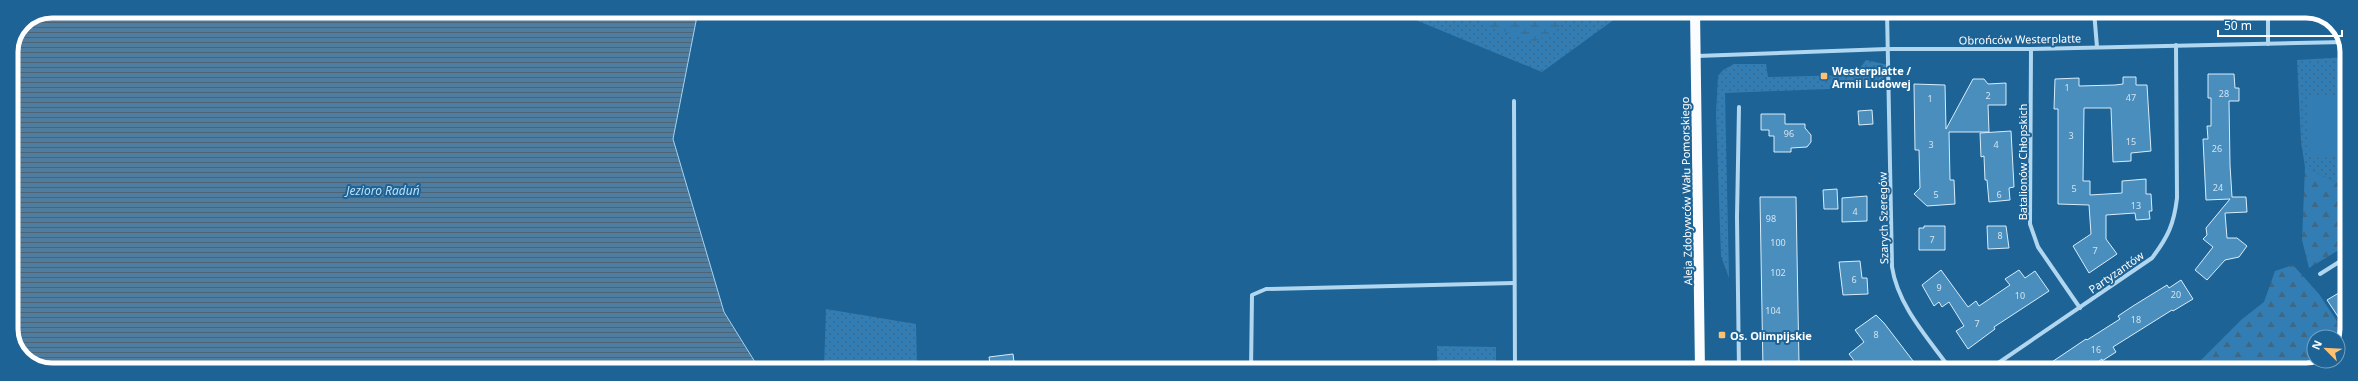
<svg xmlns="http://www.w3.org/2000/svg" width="2358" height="381" viewBox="0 0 2358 381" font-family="'Noto Sans',sans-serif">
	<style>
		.grass { fill: url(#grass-dots) }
		.forest { fill: url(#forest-firs) }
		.wetland { fill: url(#wetland-marsh) }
		.garden { fill: #327eb4 }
		.water { fill: url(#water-rules); stroke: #a5d3f1 }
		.building { fill: #4a8ebe; stroke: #d8edfb }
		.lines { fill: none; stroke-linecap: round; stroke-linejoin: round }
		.minor { stroke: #b1d6ef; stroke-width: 4 }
		.primary { stroke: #fafcff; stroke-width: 10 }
		.poi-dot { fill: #fec171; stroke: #1d6396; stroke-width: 1.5 }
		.labels { text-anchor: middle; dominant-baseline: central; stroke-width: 4; stroke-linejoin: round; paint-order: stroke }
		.number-label { font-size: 9px; fill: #d2e3ef }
		.street-label { font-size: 11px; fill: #fff; stroke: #1d6396 }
		.poi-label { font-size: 11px; font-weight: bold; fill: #fff; stroke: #1d6396; text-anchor: start }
		.water-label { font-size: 12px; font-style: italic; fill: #bedff6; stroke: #1d6396 }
		.rim { fill: none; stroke: #fff; stroke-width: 5 }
	</style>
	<defs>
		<pattern id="grass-dots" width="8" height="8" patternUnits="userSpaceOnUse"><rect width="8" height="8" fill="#327eb4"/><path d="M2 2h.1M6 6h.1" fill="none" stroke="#3e6885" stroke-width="1.8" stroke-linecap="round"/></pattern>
		<pattern id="forest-firs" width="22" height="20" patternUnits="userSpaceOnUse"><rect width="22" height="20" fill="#327eb4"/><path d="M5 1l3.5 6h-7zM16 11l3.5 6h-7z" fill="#3e6885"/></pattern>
		<pattern id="wetland-marsh" width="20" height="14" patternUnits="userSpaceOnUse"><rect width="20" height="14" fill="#327eb4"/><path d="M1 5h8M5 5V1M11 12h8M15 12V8" fill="none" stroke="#3e6885"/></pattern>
		<pattern id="water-rules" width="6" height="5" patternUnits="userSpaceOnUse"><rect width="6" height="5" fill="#4e7da0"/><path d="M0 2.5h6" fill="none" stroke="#4d6476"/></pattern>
	</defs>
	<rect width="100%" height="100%" fill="#1d6396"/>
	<!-- grass -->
	<g class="grass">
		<polygon points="1394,11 1659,11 1659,17 1623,13 1542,72"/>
		<polygon points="2347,57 2347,188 2305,167 2301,142 2297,60"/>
		<polygon points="1866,60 1888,65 1880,87 1725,93 1729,278 1721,256 1716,114 1718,76 1723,70 1734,64 1766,64 1768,77 1855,75"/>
		<polygon points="826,309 916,324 917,370 824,370"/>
		<polygon points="1437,346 1496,347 1496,370 1437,370"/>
	</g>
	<!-- forest -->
	<g class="forest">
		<polygon points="2305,167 2347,188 2347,245 2309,268 2302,240"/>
		<polygon points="2293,265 2319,294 2346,335 2338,350 2338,337 2314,337 2314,361 2330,361 2305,370 2198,370 2196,365 2241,320 2264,302 2275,271"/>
		<polygon points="11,311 21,354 11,334"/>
	</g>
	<!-- wetland -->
	<path class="wetland" d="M1460,11H1576C1564,25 1551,34 1534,42L1483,24Z"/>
	<!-- garden -->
	<polygon class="garden" points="2341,95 2343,157 2310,158 2308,96"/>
	<!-- water -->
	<polygon class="water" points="53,11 698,11 673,139 724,312 755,362 755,370 47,370 23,358 11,311 11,53 23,23"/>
	<!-- building -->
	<g class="building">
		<polygon points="2208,74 2234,74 2235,88 2239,88 2239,101 2229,101 2230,165 2232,197 2246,197 2247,212 2225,213 2227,238 2237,238 2247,246 2239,257 2225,260 2207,280 2195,270 2213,247 2203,239 2207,235 2206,228 2230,199 2206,200 2203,139 2208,139 2207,126 2211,126 2211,98 2208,98"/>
		<polygon points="2123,77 2136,77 2136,85 2147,85 2151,151 2131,153 2131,161 2113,162 2111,108 2084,108 2083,181 2090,181 2090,195 2122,193 2122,181 2146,179 2146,194 2151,194 2152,211 2149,211 2150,219 2136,220 2135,213 2106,215 2106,239 2117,254 2089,273 2073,246 2091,234 2089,205 2058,204 2058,109 2054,109 2055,79 2079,78 2079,86 2115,85 2123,84"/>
		<polygon points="1973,79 1984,79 1988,84 2006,83 2006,105 1988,105 1989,132 1949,132 1950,180 1954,180 1955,204 1927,206 1914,194 1920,188 1919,150 1915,150 1914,84 1945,85 1946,129"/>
		<polygon points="1872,110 1873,124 1859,125 1858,111"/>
		<polygon points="1761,114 1785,114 1785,124 1805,124 1805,128 1811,135 1811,142 1807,147 1791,148 1791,152 1774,152 1774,136 1769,136 1769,130 1761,130"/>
		<polygon points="2011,131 2014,187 2009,188 2010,200 1989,202 1987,180 1985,180 1984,156 1981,157 1980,133"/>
		<polygon points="1837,189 1838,209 1824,209 1823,190"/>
		<polygon points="1867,196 1867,221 1842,222 1842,198"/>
		<polygon points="1760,197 1796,197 1799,364 1785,364 1785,370 1763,370"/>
		<polygon points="1924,226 1945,226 1945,250 1919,250 1919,228 1924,228"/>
		<polygon points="1987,226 2006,226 2009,248 1988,249"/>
		<polygon points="1860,261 1862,278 1867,278 1868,294 1843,295 1839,262"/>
		<polygon points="1941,270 1968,307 1976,301 1979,306 2010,285 2005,279 2019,270 2025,278 2035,271 2049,291 1994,327 1995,329 1968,349 1956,331 1964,326 1949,302 1942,307 1939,302 1934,306 1922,285"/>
		<polygon points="2181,280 2193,299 2173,311 2172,310 2113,347 2116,352 2102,361 2102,359 2086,370 2040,370 2086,339 2087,340 2120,319 2118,316 2133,306 2167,285 2169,288"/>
		<polygon points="2347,288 2347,330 2327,300"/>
		<polygon points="1876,315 1884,323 1920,370 1861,370 1849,354 1864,342 1855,330"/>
		<polygon points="1013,354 1015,370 991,370 989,357"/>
	</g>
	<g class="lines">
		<!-- minor -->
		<g class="minor">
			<path d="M1887,11L1892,267C1898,306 1928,338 1951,370"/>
			<polyline points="2094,11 2097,47"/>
			<polyline points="2268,11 2268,44"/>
			<polyline points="2031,49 2030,224 2038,247 2080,308"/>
			<polyline points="1697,56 1887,49 2031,49 2344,42"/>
			<polyline points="1514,101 1515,370"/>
			<polyline points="2320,274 2347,257"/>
			<polyline points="1251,370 1252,295 1266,289 1514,283"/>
			<polyline points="1739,370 1737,217 1739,107"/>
			<path d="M1988,370L2152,258C2168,237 2174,224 2177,198L2176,45"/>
		</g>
		<!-- primary -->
		<polyline class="primary" points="1695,11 1700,370"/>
	</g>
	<!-- markers -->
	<g class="poi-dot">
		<rect x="1820" y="72" width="8" height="8" rx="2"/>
		<rect x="1718" y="331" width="8" height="8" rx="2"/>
	</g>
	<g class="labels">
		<!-- number labels -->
		<g class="number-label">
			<text x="2067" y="87">1</text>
			<text x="2224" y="93">28</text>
			<text x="1988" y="95">2</text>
			<text x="2131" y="97">47</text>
			<text x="1930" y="98">1</text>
			<text x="1789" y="133">96</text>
			<text x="2071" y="135">3</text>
			<text x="2131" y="141">15</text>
			<text x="1931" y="144">3</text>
			<text x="1996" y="144">4</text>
			<text x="2217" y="148">26</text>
			<text x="2218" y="187">24</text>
			<text x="2074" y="188">5</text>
			<text x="1936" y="194">5</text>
			<text x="1999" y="194">6</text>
			<text x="2136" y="205">13</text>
			<text x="1855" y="211">4</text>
			<text x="1771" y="218">98</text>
			<text x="2000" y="235">8</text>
			<text x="1932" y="239">7</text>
			<text x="1778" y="242">100</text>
			<text x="2095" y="250">7</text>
			<text x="1778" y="272">102</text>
			<text x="1854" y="279">6</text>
			<text x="1939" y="287">9</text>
			<text x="2176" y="294">20</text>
			<text x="2020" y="295">10</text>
			<text x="1773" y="310">104</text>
			<text x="2136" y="319">18</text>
			<text x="1977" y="323">7</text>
			<text x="1876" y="334">8</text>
			<text x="2096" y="349">16</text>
		</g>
		<!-- street labels -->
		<g class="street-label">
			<text transform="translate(2020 39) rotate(-1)">Obrońców Westerplatte</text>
			<text transform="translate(2022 162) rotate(-90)">Batalionów Chłopskich</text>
			<text transform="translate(1686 191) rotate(-91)">Aleja Zdobywców Wału Pomorskiego</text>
			<text transform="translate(1883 218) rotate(-91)">Szarych Szeregów</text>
			<text transform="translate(2116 272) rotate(-35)">Partyzantów</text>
		</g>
		<!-- poi labels -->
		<g class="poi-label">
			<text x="1832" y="70">Westerplatte /<tspan x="1832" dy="13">Armii Ludowej</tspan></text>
			<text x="1730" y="335">Os. Olimpijskie</text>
		</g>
		<!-- water labels -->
		<g class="water-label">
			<text x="383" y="190">Jezioro Raduń</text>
		</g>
	</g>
	<!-- crop -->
	<path d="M0 0H2358V381H0ZM52 18H2306A34 34 0 0 1 2340 52V329A34 34 0 0 1 2306 363H52A34 34 0 0 1 18 329V52A34 34 0 0 1 52 18Z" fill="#1d6396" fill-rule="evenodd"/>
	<path class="rim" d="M52 18H2306A34 34 0 0 1 2340 52V329A34 34 0 0 1 2306 363H52A34 34 0 0 1 18 329V52A34 34 0 0 1 52 18Z"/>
	<!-- north arrow -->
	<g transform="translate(2326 349) rotate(294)"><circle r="19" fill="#1d6396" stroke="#77a1c0"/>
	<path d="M0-3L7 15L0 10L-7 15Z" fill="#fec171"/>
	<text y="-6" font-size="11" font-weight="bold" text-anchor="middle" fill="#ffffff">N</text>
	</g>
	<!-- scale -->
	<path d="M2218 30v6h124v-6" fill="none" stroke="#ffffff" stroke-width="2"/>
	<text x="2224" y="30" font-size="12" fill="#ffffff" stroke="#1d6396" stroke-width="3" paint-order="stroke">50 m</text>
</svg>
